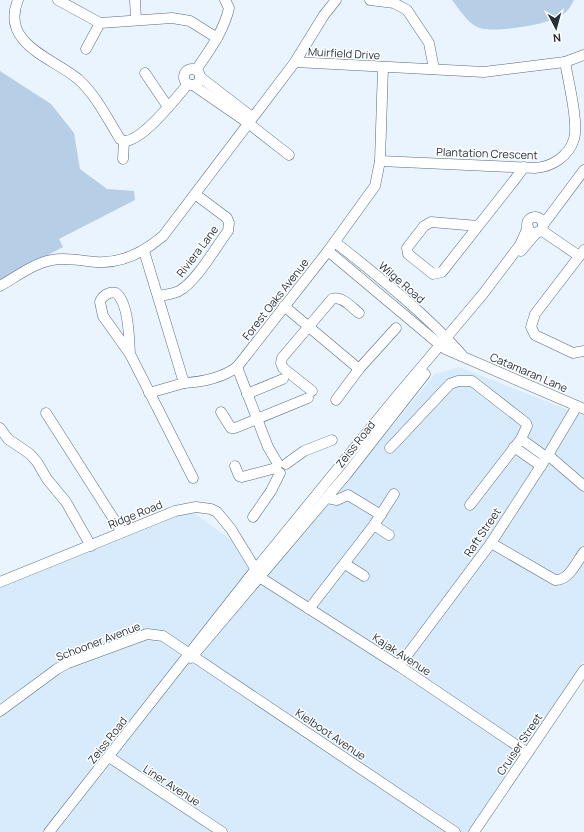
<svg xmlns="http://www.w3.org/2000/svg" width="584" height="832" viewBox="0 0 584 832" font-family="Manrope,sans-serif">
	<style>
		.built { fill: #d7ebfd }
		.green { fill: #b6cfe6 }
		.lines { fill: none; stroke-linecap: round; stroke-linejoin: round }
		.minor-casing { stroke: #556c82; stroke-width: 11 }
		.minor { stroke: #fff; stroke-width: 10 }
		.labels { text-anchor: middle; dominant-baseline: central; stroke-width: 3; stroke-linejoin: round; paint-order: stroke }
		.street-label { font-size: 11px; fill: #26313a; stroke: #fff }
	</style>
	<rect width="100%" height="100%" fill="#e9f4fe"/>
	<!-- built -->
	<polygon class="built" points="459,367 584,416 584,661 473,832 0,832 0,577 184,506 273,570 435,374"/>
	<!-- green -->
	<g class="green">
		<path d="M452,0H574C570,8 567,13 558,17C545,25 490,34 477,27C467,22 459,9 452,0Z"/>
		<polygon points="0,71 51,104 74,133 80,169 107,189 134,191 135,200 59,239 63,247 0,280"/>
	</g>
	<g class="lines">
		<defs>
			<g id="minor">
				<path d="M18,0C0,44 53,58 78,79C96,95 107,118 120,139L124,141L123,159"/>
				<polyline points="58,0 100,23 172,18 190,21 217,38"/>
				<polyline points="135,0 136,20"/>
				<polyline points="370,0 394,3 407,10 429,43 434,69"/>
				<polyline points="86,49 100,23"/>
				<polyline points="295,62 484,72 565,62 584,55"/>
				<circle cx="192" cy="77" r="8"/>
				<path d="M196,70C209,51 224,31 229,8L225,0"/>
				<polyline points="145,73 168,107"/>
				<polyline points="200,77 252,117"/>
				<polyline points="193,85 248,123 289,155"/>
				<path d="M124,141C142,142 176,98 188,84"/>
				<path d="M380,161L535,168C552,167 569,156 574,139C579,123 568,80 565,62"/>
				<circle cx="535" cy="225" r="8"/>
				<polyline points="543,225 584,170"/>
				<polyline points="478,226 431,222 424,226 407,248 408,254 433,274 442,272 516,178 524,167"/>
				<polyline points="541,230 579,256"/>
				<path d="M335,242C379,277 425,313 462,355"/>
				<polyline points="584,250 535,314 531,327 535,335 573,353 584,351"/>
				<path d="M144,251L184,383C202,382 222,378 237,367L328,251L375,186L380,161L383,67"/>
				<polyline points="328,251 445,349 584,409"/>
				<polyline points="521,251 537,232"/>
				<path d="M0,286C16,277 34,263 52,260C66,257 82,261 96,262C122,264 144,252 163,236L295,62L324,15L336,0"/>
				<path d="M158,296C165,295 173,294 179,291C197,281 215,248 228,231L229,223L227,218L195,194"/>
				<polyline points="284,306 359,369"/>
				<path d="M130,354C129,339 129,303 116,293C109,291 102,296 100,302L103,316L130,354L193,478"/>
				<polyline points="237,367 268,447 278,464"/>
				<path d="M312,391L283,368L281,363L282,358L332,299C342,295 352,308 359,313"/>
				<polyline points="149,393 184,383"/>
				<polyline points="247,394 283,379"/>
				<polyline points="336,400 359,369 396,328"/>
				<polyline points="221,412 231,428 235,428 308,398"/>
				<polyline points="46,413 122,532"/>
				<polyline points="0,428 8,439 30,454 37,462 47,479 66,502 91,546"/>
				<polyline points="521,439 546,457"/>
				<polyline points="514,447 541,466"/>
				<polyline points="390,448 450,384 458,381 472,381 526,423 527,426 521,439 470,505"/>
				<polyline points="548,455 584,486"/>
				<polyline points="286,464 304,451 332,440"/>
				<polyline points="235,466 239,476 242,477 276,468"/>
				<polyline points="327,498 337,500 348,495 381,515"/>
				<polyline points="253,517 271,491 280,473"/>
				<polyline points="374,525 389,535"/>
				<path d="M491,543L555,580C569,581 577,561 584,552"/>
				<polyline points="345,564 364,576"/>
				<polyline points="0,582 175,511 196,507 211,509 217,512 231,529 261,578 399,666 528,753"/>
				<polyline points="309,609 374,525 394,494"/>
				<polyline points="191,658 346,475 425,374"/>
				<polyline points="399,666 491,543 548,455 577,406"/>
				<polyline points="0,711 57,669 68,663 147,634 163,636 455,832"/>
				<polyline points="109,757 222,832"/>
				<polyline points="49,832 255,570 392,402 483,294 520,245 528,227"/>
				<polyline points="474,832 584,670"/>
			</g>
		</defs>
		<!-- minor casing -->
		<use href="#minor" class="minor-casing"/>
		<!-- minor -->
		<use href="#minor" class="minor"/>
	</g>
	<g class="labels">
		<!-- street labels -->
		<g class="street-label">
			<text transform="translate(344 53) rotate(3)">Muirfield Drive</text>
			<text transform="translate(487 153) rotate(2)">Plantation Crescent</text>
			<text transform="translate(197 251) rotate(-53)">Riviera Lane</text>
			<text transform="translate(402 282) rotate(41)">Wilge Road</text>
			<text transform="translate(275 299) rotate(-52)">Forest Oaks Avenue</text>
			<text transform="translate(529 372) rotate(23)">Catamaran Lane</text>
			<text transform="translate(355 444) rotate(-52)">Zeiss Road</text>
			<text transform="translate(135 514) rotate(-22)">Ridge Road</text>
			<text transform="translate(482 532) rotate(-56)">Raft Street</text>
			<text transform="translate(98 641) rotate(-21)">Schooner Avenue</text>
			<text transform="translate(402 654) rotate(33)">Kajak Avenue</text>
			<text transform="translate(331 734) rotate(34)">Kielboot Avenue</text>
			<text transform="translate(107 740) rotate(-52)">Zeiss Road</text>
			<text transform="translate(519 744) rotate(-56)">Cruiser Street</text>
			<text transform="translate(172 785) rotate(33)">Liner Avenue</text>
		</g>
	</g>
	<!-- north arrow -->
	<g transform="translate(556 28) rotate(174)" stroke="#ffffff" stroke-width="3" paint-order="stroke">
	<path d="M0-3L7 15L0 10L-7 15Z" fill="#26313a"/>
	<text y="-6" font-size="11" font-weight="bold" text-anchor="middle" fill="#26313a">N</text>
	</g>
</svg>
